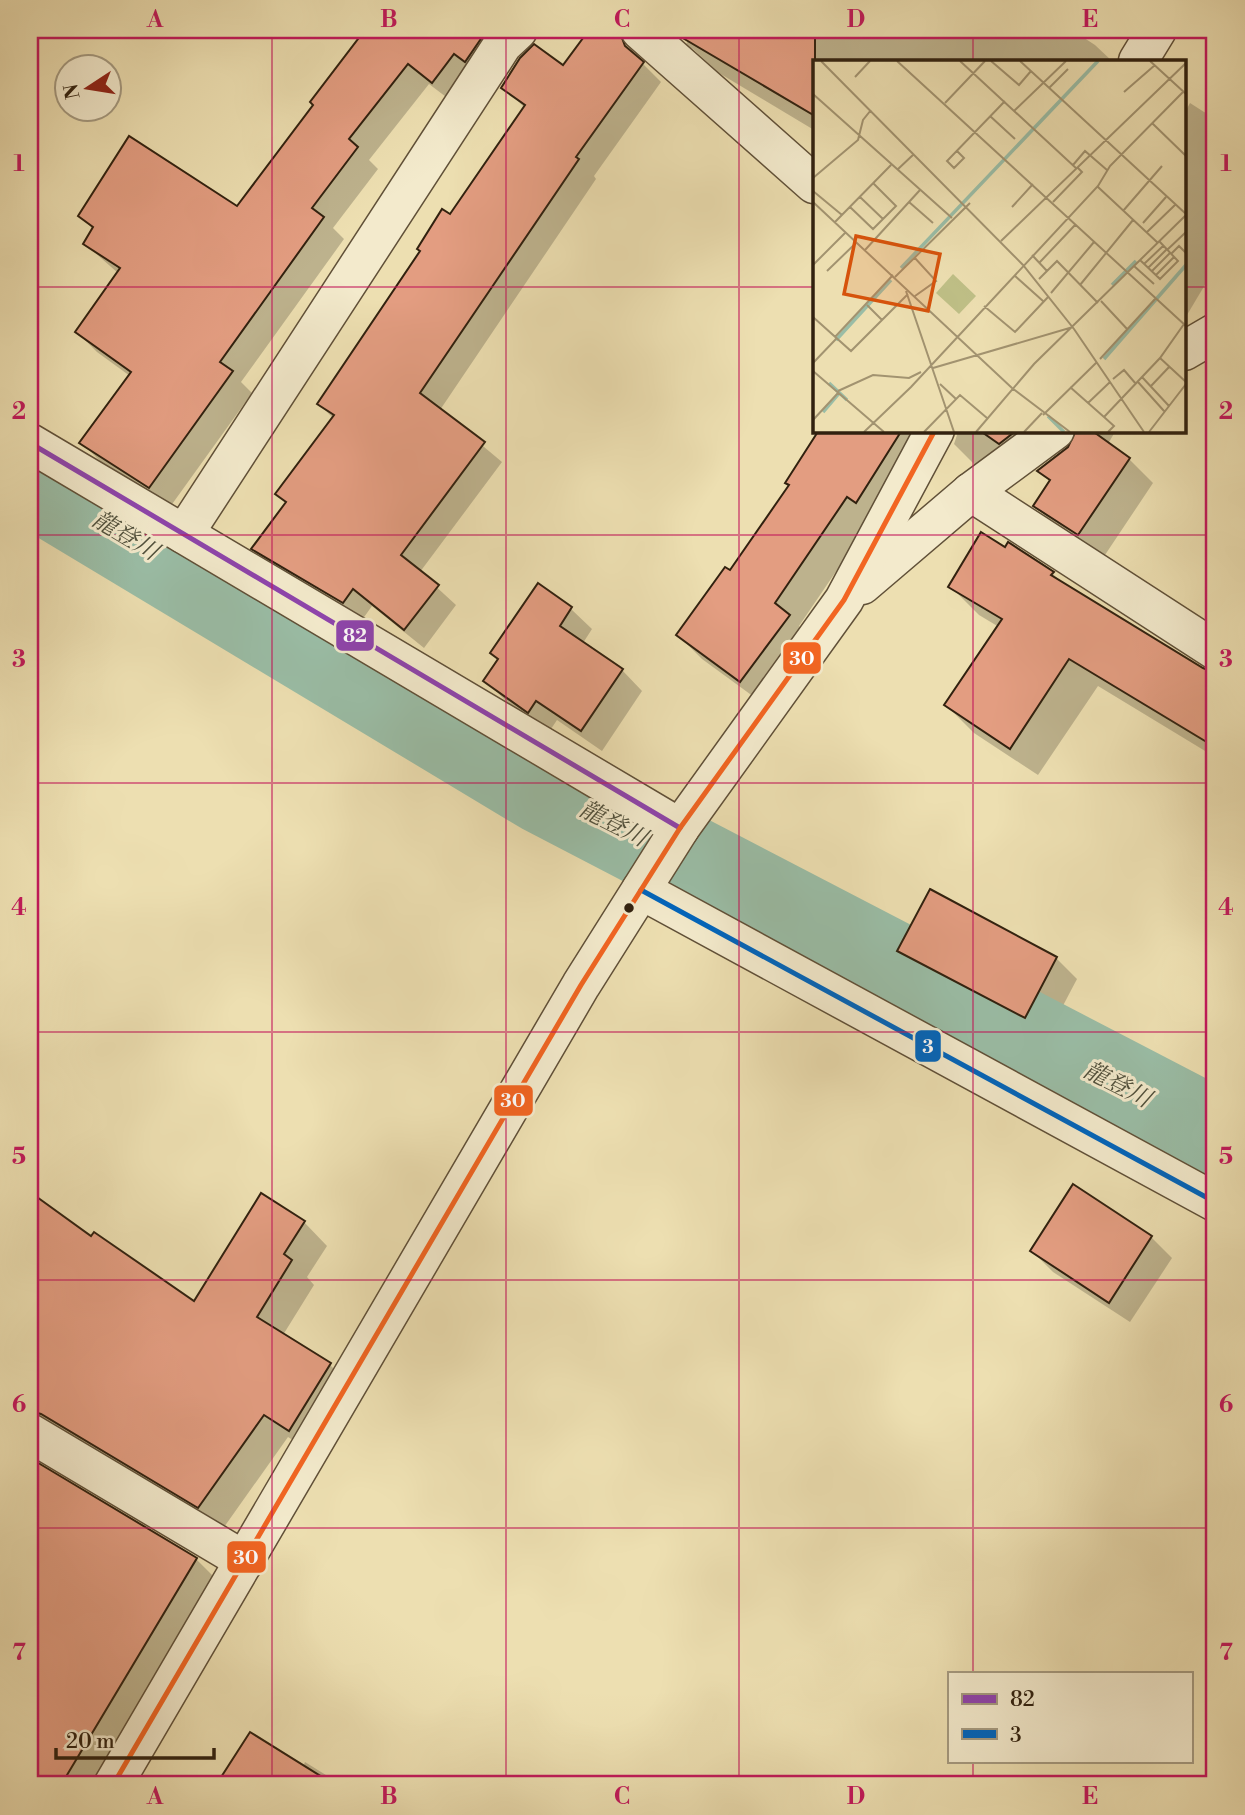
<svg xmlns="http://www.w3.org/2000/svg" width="1245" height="1815" viewBox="0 0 1245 1815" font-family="'Libre Bodoni','Noto Serif JP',serif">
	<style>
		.shadow { fill: #0003 }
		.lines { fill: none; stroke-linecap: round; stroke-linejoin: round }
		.river { stroke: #9abda6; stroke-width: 94 }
		.building { fill: #e39d81; stroke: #31210f; stroke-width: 2 }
		.street-casing { stroke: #605038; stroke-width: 41 }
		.street { stroke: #f3eacc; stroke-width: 38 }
		.bus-1-casing { stroke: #f3eacc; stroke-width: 10 }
		.bus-2-casing { stroke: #f3eacc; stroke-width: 10 }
		.bus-3-casing { stroke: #f3eacc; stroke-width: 10 }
		.bus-1 { stroke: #8e44ad; stroke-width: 5 }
		.bus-2 { stroke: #0065bd; stroke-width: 5 }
		.bus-3 { stroke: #f26522; stroke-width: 5 }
		.grid { fill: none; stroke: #c2185b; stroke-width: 2; stroke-opacity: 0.55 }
		.bus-dot { fill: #31210f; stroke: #f3eacc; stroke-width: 2.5 }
		.labels { text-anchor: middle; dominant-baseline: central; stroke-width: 6; stroke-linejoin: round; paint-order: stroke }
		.water-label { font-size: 24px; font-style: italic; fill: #50503c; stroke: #f3eacc }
		.inset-river { fill: none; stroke: #9abda6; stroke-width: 3.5 }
		.inset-road { fill: none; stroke: #a29370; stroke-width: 2 }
		.view { fill: #d6530c; fill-opacity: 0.15; stroke: #d6530c; stroke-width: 3.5 }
		.inset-edge { fill: none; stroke: #31210f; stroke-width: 3.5 }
		.line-badge { stroke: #f3eacc; stroke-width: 2.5 }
		.badge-label { font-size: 19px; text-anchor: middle; font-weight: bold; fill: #fff }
		.neatline { fill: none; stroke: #c2185b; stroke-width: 2.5 }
		.grid-label { font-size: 23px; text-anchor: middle; font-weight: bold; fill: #c2185b }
	</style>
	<rect width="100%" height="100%" fill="#eddfb1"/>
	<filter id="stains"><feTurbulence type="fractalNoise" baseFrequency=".00286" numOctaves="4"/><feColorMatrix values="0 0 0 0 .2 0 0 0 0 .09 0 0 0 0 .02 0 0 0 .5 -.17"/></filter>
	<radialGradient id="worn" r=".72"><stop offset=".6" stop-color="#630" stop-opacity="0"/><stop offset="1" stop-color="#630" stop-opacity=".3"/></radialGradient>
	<!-- shadow -->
	<g class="shadow">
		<polygon points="374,30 508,30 454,103 429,84 369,160 378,169 333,228 344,239 241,382 252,393 170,507 102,463 82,443 130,376 97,352 77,332 118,273 85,244 94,230 80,216 237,209"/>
		<polygon points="591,30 610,43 618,30 623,30 637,44 637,58 661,82 594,176 596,179 440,410 502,462 420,572 456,605 424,648 372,606 362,620 272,567 254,549 287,503 277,493 334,419 319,404 525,108 503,87 563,68"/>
		<polygon points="642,30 673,30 686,44 688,41 675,30 1072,30 1095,45 1112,61 814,61 814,130 719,73 693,49"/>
		<polygon points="1190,103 1215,119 1215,268 1184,320 1184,114"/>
		<polygon points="821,430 1116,430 1108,444 1129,459 1153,483 1103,558 1059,530 1035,506 1051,482 1040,471 1069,449 1078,432 978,468 954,444 958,432 947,435 871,520 799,626 813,640 765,705 702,659 678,635 731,573 790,486"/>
		<polygon points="1052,573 1064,585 1215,677 1215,757 1098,686 1038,775 974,733 946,705 999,627 979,615 951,587"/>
		<polygon points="538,586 571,609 592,629 583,643 622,670 642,691 602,751 557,720 549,732 506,701 485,680"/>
		<polygon points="930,891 1056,958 1077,979 1046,1038 920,971 899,951"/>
		<polygon points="45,1205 195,1303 304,1222 327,1246 307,1277 314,1285 283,1335 330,1365 353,1388 313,1453 288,1437 222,1530 30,1421 30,1401 38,1386 30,1380 30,1227"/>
		<polygon points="1151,1237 1172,1258 1130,1322 1053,1272 1032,1251"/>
		<polygon points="30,1458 196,1559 230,1593 116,1785 30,1785"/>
		<polygon points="250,1734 303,1767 305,1762 342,1785 218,1785"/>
	</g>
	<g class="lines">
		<!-- river -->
		<polyline class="river" points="30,478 544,787 1215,1136"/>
	</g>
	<!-- building -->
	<g class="building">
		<polygon points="362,30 487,30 465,62 454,54 432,83 408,64 349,139 358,147 312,208 324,217 220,362 233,371 149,488 79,443 131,372 75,332 120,268 83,244 93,227 78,216 129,136 237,206 313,105 310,102 364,31"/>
		<polygon points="589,30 619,30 625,46 644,62 576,157 579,159 420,393 485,442 401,555 439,585 404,630 353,589 343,603 251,549 286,502 275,494 334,415 317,404 420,251 417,249 442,209 450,214 525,105 501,88 520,58 534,44 563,65"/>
		<polygon points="673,30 815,30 815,116 681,37"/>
		<polygon points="819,430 902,430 856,503 847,497 775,603 790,615 740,682 676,635 725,567 730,570 789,485 785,483"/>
		<polygon points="979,430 1017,430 999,444"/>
		<polygon points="1076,430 1091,430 1130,458 1078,535 1033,506 1050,480 1037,471 1068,447"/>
		<polygon points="981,532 1005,547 1008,542 1054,572 1051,575 1203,668 1215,673 1215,747 1069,659 1010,749 944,705 1002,619 948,587"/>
		<polygon points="538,583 572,607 560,626 623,669 581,731 536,701 528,713 483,681 498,659 490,653"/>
		<polygon points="930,889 1057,957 1025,1018 897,951"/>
		<polygon points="1073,1184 1152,1236 1109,1303 1030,1251"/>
		<polygon points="30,1192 91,1236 94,1232 194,1301 261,1193 305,1221 284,1254 292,1260 257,1317 331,1363 289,1431 264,1415 198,1508 41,1414 30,1411"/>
		<polygon points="30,1458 197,1558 61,1785 30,1785"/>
		<polygon points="250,1732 335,1785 216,1785"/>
	</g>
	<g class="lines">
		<defs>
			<g id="street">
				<polyline points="640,30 814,184"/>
				<polyline points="1138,61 1157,30"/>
				<polyline points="1184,351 1215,333"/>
				<polyline points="30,443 680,828"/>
				<polyline points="971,492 1215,650"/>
				<polyline points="184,534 503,44 518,30"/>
				<polyline points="862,585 971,492 1055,430"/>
				<polyline points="641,890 1215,1202"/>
				<polyline points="30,1433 245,1561"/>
				<polyline points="113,1785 581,985 680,828 844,600 935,430"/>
			</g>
		</defs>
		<!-- street casing -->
		<use href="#street" class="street-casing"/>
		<!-- street -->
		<use href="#street" class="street"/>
		<defs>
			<polyline id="bus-1" points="30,443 680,828"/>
			<polyline id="bus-2" points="641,890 1215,1202"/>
			<polyline id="bus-3" points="113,1785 581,985 680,828 844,600 935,430"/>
		</defs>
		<!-- bus-1 casing -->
		<use href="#bus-1" class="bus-1-casing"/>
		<!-- bus-2 casing -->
		<use href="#bus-2" class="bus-2-casing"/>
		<!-- bus-3 casing -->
		<use href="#bus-3" class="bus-3-casing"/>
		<!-- bus-1 -->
		<use href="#bus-1" class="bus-1"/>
		<!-- bus-2 -->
		<use href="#bus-2" class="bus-2"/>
		<!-- bus-3 -->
		<use href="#bus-3" class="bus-3"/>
	</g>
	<!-- grid -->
	<path class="grid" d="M272,30V1785M506,30V1785M739,30V1785M973,30V61M30,287H814M1184,287H1215M973,430V1673M30,535H1215M30,783H1215M30,1032H1215M30,1280H1215M30,1528H1215M973,1761V1785"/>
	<!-- markers -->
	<circle class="bus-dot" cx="629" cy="908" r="6"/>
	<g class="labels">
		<!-- water labels -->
		<g class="water-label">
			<text transform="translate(125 536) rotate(31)">龍登川</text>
			<text transform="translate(613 824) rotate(27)">龍登川</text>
			<text transform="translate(1117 1085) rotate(27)">龍登川</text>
		</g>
	</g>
	<!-- overview -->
	<g transform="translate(813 60)">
		<rect width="373" height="373" fill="#eddfb1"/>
		<path d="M140,214L163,236L146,254L123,233Z" fill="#bfc087"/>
		<path class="inset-river" d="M88,208L285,1M299,225L323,201M23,280L78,220M291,299L373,205M16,323L34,340M10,352L27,332M235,356L251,372"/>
		<path class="inset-road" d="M8,1L210,205L261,269L331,372M84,1L373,266M147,1L264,109M178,1L206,25L218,11M207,1L373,154M337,1L373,34M42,17L57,1M236,28L255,9M311,32L342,5M0,34L139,158M132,43L172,1M201,51L253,1M177,56L202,79M339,63L373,96M144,91L151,98L141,108L134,101L192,41M260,105L272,91L294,110M84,110L101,94M0,118L45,80L50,60L58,50M285,127L345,183M0,131L29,155M47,137L70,159M0,142L199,328L257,372M96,142L120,163M240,142L269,112L265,108M37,147L60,169L83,146L60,123M199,147L220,124M310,151L349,106M22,162L78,105M330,163L353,137M333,173L363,144M188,181L373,3M52,190L107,130M354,190L373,172M358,194L366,186L373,193M219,195L234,211M101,197L123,221L102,236M327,200L347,219L365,201L346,181M227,202L263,164M331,204L350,186M0,205L33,172M321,206L341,224M335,208L354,189M14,211L44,182M339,211L357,193M201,215L230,241M343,215L361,197M82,217L157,143M226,219L244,201L285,243M267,225L320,160M93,231L141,372M238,233L281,182M288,241L315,270M54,245L69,260M171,246L202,272L236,236M0,257L38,291L95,234M22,277L80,215M347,298L373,322M287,299L343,238M0,303L23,279M120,308L260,267M0,311L71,372M329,317L356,346M300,319L311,310L323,324M325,322L351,351M127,324L143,339M338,326L357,306M257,327L291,357M25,331L60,315L96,318L108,312M275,343L297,322M230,355L284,302M0,360L26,332M51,372L98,327L285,126L297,106L370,32M111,372L147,335L174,358M163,372L221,304L373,155M211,372L229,353M295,372L301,366L291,357L347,298L371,264M336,372L373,324"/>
		<path class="view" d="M43,176L127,194L115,251L31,234Z"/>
		<rect width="373" height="373" class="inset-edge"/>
	</g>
	<g class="line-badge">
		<rect x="335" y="619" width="40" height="33" rx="7" fill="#8e44ad"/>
		<rect x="782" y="641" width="40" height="34" rx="7" fill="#f26522"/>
		<rect x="914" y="1029" width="28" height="34" rx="7" fill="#0065bd"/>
		<rect x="493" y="1084" width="41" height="33" rx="7" fill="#f26522"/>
		<rect x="226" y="1540" width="41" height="34" rx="7" fill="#f26522"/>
	</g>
	<g class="badge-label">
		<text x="355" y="642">82</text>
		<text x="802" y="665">30</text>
		<text x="928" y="1053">3</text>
		<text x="513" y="1107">30</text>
		<text x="246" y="1564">30</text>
	</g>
	<!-- margin -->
	<rect width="1245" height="1815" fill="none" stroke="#eddfb1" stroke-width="77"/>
	<!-- legend -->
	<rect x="948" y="1672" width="245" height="91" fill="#f3eacc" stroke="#a59a80" stroke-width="2"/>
	<rect x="962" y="1694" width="35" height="10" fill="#8e44ad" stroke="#a59a80" stroke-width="2"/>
	<text x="1010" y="1706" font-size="21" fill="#31210f">82</text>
	<rect x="962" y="1729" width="35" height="10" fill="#0065bd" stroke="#a59a80" stroke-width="2"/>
	<text x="1010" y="1742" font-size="21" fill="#31210f">3</text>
	<!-- north arrow -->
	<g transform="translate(88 88) rotate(258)"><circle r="33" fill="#f3eacc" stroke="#a59a80" stroke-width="2"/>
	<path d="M0-5L12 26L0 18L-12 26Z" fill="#8f2418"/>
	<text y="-10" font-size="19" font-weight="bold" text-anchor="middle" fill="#31210f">N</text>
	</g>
	<!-- scale -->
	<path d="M56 1748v10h158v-10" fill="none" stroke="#31210f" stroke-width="3.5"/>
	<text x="66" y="1748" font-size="21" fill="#31210f" stroke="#f3eacc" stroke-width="5" paint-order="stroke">20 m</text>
	<rect x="38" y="38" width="1168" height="1738" class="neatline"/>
	<g class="grid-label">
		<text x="155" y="27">A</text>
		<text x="389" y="27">B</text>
		<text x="622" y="27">C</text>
		<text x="856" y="27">D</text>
		<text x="1090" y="27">E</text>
		<text x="19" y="171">1</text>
		<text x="1226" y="171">1</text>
		<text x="19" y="419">2</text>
		<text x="1226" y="419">2</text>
		<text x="19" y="667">3</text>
		<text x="1226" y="667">3</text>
		<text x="19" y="915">4</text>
		<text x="1226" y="915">4</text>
		<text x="19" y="1164">5</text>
		<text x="1226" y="1164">5</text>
		<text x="19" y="1412">6</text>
		<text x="1226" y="1412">6</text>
		<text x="19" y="1660">7</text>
		<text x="1226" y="1660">7</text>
		<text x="155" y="1804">A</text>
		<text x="389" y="1804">B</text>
		<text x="622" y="1804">C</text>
		<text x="856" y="1804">D</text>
		<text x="1090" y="1804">E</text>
	</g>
	<rect width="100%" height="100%" filter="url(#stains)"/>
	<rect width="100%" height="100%" fill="url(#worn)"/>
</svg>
